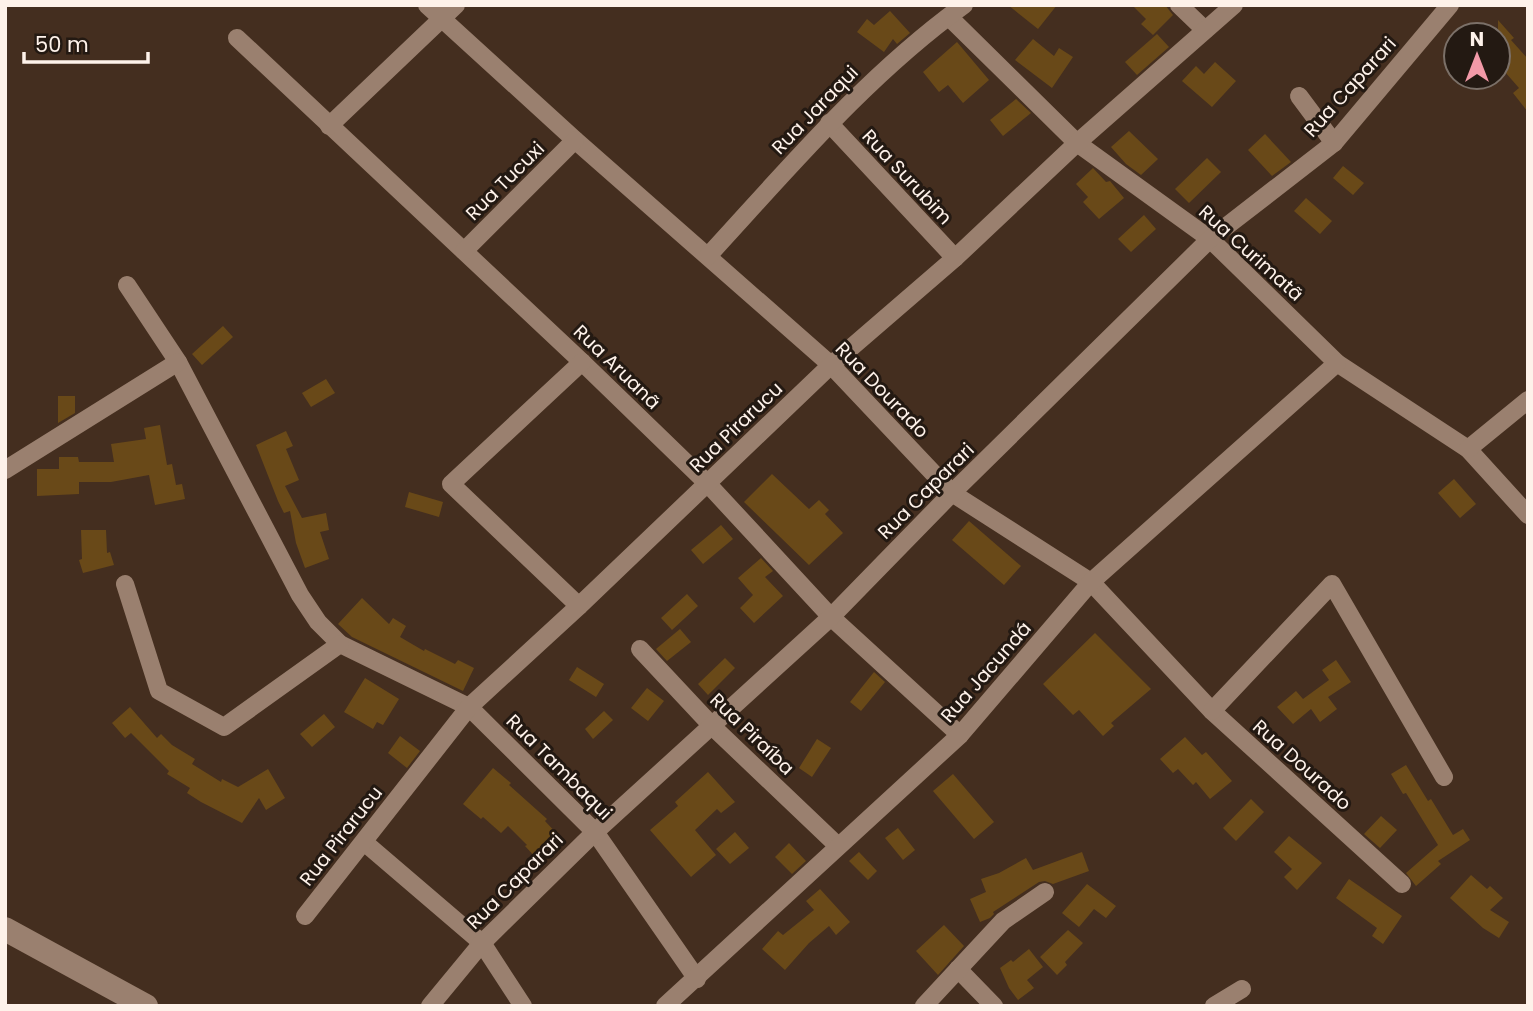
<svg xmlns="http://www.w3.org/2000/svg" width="1533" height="1011" viewBox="0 0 1533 1011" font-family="Poppins,sans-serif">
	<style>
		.building { fill: #694918 }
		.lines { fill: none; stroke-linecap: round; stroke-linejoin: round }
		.street { stroke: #9a806f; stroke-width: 18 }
		.secondary { stroke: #9a806f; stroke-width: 24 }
		.labels { text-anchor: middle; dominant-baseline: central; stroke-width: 6; stroke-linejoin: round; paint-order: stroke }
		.street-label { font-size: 19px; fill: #fef2ea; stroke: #231912 }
	</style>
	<rect width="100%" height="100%" fill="#442e1f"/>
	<!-- building -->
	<g class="building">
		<polygon points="1008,5 1057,5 1038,29"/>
		<polygon points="1132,5 1165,5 1173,15 1153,35 1141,24 1146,19"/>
		<polygon points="890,11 910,33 897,44 893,39 884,52 857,32 867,19 874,25"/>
		<polygon points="1498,20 1514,38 1511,40 1528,59 1528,112 1513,93 1519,88 1498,64"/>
		<polygon points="1157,34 1169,47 1137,75 1125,62"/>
		<polygon points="1033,39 1054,56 1059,48 1073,57 1052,88 1015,60"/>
		<polygon points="957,42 989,80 963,103 948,85 939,92 923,72"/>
		<polygon points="1215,62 1236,81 1212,107 1182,81 1196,66 1204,74"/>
		<polygon points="1016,99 1031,113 1003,136 990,120"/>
		<polygon points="1129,131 1158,159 1141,175 1126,164 1111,147"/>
		<polygon points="1265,134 1291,162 1272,176 1248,150"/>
		<polygon points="1207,158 1221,172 1189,203 1175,189"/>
		<polygon points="1343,166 1364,183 1353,195 1333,178"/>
		<polygon points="1093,168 1106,182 1110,181 1124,198 1099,219 1083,202 1088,197 1076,184"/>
		<polygon points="1306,198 1332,221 1320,234 1294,211"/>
		<polygon points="1144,215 1156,229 1131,252 1118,239"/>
		<polygon points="223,326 233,337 202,365 192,354"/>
		<polygon points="326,379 335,393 311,407 302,393"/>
		<polygon points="58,396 75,396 75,413 58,423"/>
		<polygon points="160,425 167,465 172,464 176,485 182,484 185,499 155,505 149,475 111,482 79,482 79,494 37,496 37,469 59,469 59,457 78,457 79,462 114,462 111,444 146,439 144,428"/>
		<polygon points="286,431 293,446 286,449 299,480 285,486 302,518 326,513 329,530 320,532 329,559 305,568 296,543 290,511 284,513 278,501 256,445"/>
		<polygon points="772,474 809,509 819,500 829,510 825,514 843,533 809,565 744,502"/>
		<polygon points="1454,479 1476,504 1460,518 1438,493"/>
		<polygon points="409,492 443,502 439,517 405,507"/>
		<polygon points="969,521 1021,566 1004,585 952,540"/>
		<polygon points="721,525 733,539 703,564 691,550"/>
		<polygon points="81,530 106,530 107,553 110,552 114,565 83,573 79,560 82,559"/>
		<polygon points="761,558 773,571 765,577 783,596 754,623 740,608 753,595 738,578"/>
		<polygon points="687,594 698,606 672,630 661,618"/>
		<polygon points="362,598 389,624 393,618 406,626 400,637 424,651 425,649 455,664 458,660 474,668 463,691 352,637 338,624"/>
		<polygon points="680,629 691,642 667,661 656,649"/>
		<polygon points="1095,633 1151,689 1111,723 1114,726 1103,736 1079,710 1073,715 1043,684"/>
		<polygon points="725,658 735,668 708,695 698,684"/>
		<polygon points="1336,660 1351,682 1328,697 1337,709 1320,722 1311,709 1293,724 1277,707 1296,691 1303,699 1329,680 1322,670"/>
		<polygon points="577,667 604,684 596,697 569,680"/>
		<polygon points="874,672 885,682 861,711 850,702"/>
		<polygon points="365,678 399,699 383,725 377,722 373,729 344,712"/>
		<polygon points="647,688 664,701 648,721 631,708"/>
		<polygon points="130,707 157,738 161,734 172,745 195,759 192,764 221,782 222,779 238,787 268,769 285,798 266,810 259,798 242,823 201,802 187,793 190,788 167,774 169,771 131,733 125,738 112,723"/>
		<polygon points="604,711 613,720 593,739 585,729"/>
		<polygon points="324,714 335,727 312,747 300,734"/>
		<polygon points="400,736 420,751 407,768 388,753"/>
		<polygon points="1185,737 1202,755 1206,752 1232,781 1210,799 1196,782 1193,785 1178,769 1173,773 1160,759"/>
		<polygon points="817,739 831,748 812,777 799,768"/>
		<polygon points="1406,765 1428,801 1431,799 1453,835 1463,829 1470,840 1438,861 1441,864 1416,886 1406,873 1438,845 1406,793 1403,794 1391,774"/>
		<polygon points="493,768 511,783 509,785 547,819 545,821 559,836 536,858 525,846 527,845 508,826 501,833 483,817 481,819 463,804"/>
		<polygon points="708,772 735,802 721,813 717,809 695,830 716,855 691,877 650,830 678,806 675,802"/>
		<polygon points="953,774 994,822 974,839 933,791"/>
		<polygon points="1251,799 1264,812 1236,841 1223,828"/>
		<polygon points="1381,816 1397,830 1380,848 1364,834"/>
		<polygon points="898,828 915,850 903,860 885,838"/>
		<polygon points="735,832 749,848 730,864 716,849"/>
		<polygon points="1289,836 1322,863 1297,890 1284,877 1292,869 1274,852"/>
		<polygon points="789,843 806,861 792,874 775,857"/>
		<polygon points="859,852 877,871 868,880 849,861"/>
		<polygon points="1082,852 1089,871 1053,884 1045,881 1039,882 993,912 994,914 990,918 980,922 970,899 986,892 981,879 999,873 1026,858 1033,870"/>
		<polygon points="1471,875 1487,889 1490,886 1503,898 1490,910 1509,922 1499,938 1483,928 1450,898"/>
		<polygon points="1349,879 1402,916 1383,944 1372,936 1377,928 1336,898"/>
		<polygon points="1087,884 1116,906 1106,918 1094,909 1079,927 1062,913"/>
		<polygon points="820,889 850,922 836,935 829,926 809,943 785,970 762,949 778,931 783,935 814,910 806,901"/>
		<polygon points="944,925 964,946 938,975 916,951"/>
		<polygon points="1068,930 1083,943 1065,962 1067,965 1057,975 1040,957"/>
		<polygon points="1029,949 1043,967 1027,980 1034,988 1018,1000 1009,988 1000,968 1011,960 1013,962"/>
	</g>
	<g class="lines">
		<!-- street -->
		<g class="street">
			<polyline points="427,5 575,140 831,365 952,493 1091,582 1212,711 1402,884"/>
			<polyline points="1179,5 1205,30"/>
			<polyline points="949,17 1077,143 1210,239 1337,363 1468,449 1528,515"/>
			<polyline points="237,38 582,362 707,483 831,617 960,735"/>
			<polyline points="1299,96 1334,143"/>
			<polyline points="829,123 955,258"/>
			<polyline points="329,126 456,5"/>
			<polyline points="464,251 575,140"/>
			<path d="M708,256C789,168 866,76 964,5"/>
			<polyline points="127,285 178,362 300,595 318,622 340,644 469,707 595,832 697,979"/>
			<polyline points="1468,449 1528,400"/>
			<polyline points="5,470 178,362"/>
			<polyline points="125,584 159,691 224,727 340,644"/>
			<polyline points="579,606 451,484 582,362"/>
			<polyline points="640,649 713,727 838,846"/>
			<polyline points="1212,711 1332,584 1444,777"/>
			<polyline points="364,842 482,943 523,1006"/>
			<polyline points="305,916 469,707 579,606 831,365 955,258 1077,143 1234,5"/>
			<polyline points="958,969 994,1006"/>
			<polyline points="430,1006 482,943 595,832 831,617 952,493 1210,239 1334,143 1450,5"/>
			<polyline points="665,1006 960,735 1091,582 1337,363"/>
			<polyline points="924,1006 1003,921 1045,892"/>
			<polyline points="1214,1006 1242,989"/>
		</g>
		<!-- secondary -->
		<polyline class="secondary" points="5,929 146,1006"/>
	</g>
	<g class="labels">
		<!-- street labels -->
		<g class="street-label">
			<text transform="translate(1350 87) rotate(-48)">Rua Caparari</text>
			<text transform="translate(815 110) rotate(-46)">Rua Jaraqui</text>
			<text transform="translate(907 177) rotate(47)">Rua Surubim</text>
			<text transform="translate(505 181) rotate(-45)">Rua Tucuxi</text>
			<text transform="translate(1251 253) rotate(42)">Rua Curimatã</text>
			<text transform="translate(617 367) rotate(44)">Rua Aruanã</text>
			<text transform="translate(882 390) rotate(46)">Rua Dourado</text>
			<text transform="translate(736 427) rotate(-44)">Rua Pirarucu</text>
			<text transform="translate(926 491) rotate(-45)">Rua Caparari</text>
			<text transform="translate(986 672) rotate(-49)">Rua Jacundá</text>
			<text transform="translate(752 734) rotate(44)">Rua Piraíba</text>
			<text transform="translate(1302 765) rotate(42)">Rua Dourado</text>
			<text transform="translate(559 767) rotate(45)">Rua Tambaqui</text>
			<text transform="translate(341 836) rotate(-52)">Rua Pirarucu</text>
			<text transform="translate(515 881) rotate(-45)">Rua Caparari</text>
		</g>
	</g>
	<!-- border -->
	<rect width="1533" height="1011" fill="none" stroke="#fef2ea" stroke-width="14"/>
	<!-- north arrow -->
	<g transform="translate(1477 56)"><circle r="33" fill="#231912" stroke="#7b7068" stroke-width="2"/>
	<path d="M0-5L12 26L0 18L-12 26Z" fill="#f39aa8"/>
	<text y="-10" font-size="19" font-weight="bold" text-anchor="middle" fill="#fef2ea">N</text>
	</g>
	<!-- scale -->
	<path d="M24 52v10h124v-10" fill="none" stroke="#fef2ea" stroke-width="3.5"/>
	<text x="35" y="52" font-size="21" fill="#fef2ea" stroke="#231912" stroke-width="5" paint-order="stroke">50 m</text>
</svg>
